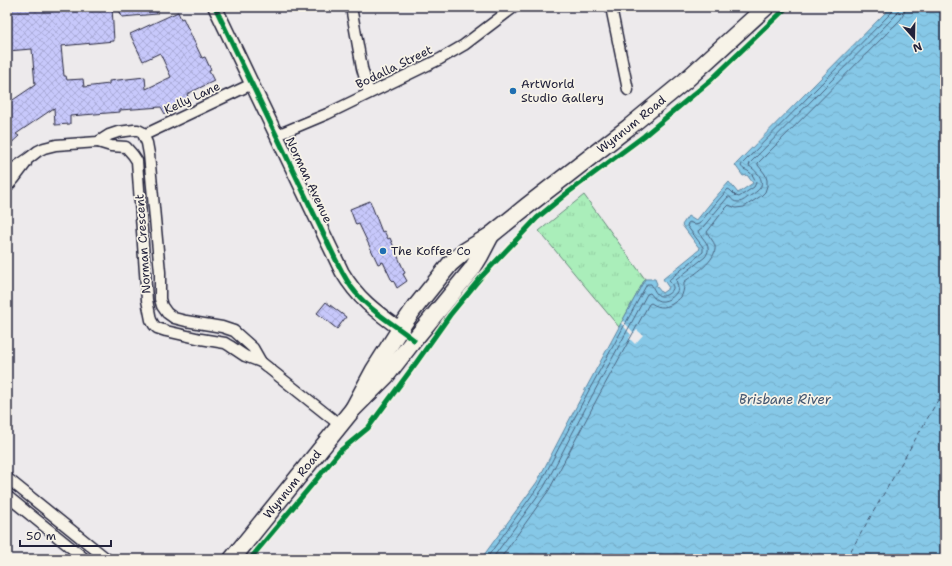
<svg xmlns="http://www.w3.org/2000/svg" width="952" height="566" viewBox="0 0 952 566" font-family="'Shantell Sans',sans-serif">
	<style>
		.park { fill: url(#park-tufts); stroke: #66887a }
		.water { fill: url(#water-waves); stroke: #5e86a2 }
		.pier { fill: #edeaec }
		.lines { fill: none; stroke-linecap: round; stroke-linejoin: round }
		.shore { stroke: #4a6480; stroke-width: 1 }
		.ferry { stroke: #40546f; stroke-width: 1; stroke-dasharray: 5 4; stroke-linecap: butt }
		.building { fill: url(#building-cross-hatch); stroke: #22223b }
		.minor-casing { stroke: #22223b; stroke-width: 13 }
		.tertiary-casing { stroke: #22223b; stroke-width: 16 }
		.primary-casing { stroke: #22223b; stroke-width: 19 }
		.minor { stroke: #f7f3e8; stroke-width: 10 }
		.tertiary { stroke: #f7f3e8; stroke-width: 13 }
		.primary { stroke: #f7f3e8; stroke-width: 16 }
		.cycleway-casing { stroke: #f7f3e8; stroke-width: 8 }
		.cycleway { stroke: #00873e; stroke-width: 5 }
		.poi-dot { fill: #1f6fb2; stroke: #f7f3e8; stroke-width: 1.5 }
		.labels { text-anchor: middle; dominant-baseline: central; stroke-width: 3.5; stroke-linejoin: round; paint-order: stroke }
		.street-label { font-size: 12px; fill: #22223b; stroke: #f7f3e8 }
		.poi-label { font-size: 12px; fill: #22223b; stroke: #f7f3e8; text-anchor: start }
		.water-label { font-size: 13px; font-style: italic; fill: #40546f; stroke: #f7f3e8 }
	</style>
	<defs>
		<pattern id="park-tufts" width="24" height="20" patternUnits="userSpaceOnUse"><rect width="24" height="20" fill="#aaeeba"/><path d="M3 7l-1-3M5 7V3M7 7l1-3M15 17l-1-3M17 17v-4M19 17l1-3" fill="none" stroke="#92cca1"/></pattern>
		<pattern id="water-waves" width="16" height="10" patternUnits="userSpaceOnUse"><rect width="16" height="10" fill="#86c8e7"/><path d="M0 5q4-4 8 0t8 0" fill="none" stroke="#73acc7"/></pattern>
		<pattern id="building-cross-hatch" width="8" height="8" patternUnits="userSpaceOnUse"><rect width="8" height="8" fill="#c7c8fb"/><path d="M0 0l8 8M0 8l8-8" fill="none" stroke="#abacd8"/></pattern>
	</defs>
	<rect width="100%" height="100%" fill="#edeaec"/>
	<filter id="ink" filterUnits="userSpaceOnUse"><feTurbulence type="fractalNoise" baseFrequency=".025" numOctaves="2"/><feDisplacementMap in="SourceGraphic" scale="8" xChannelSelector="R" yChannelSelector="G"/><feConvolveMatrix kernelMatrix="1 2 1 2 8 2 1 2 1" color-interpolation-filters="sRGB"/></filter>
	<g filter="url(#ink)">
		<!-- park -->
		<polygon class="park" points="584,195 645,279 619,327 539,231"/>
		<!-- water -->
		<polygon class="water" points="891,7 945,7 945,559 481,559 537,482 585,390 645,279 655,279 657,284 656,286 662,293 669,288 663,279 700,249 682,225 688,216 696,221 713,200 729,182 738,193 753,183 747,175 743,176 735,165"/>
		<!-- pier -->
		<polygon class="pier" points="623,321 634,333 637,330 643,335 635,344 629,338 631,335 621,323"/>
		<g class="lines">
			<!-- shore -->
			<g class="shore">
				<path d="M486,559L540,484L588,392L647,284H651C653,287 656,296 661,296C665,297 674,291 673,287C673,285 670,282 669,281L670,279L703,252V247L687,226L688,223L690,222L695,225L699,224L716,203L728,189L730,190L736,196L739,197L754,187L756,183C755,180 753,174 749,172C746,169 744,171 741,166L742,164L892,12L894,7"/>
				<path d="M492,559L544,487L593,394L647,294L650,293C652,295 654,299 657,300C664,304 676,297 678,289C678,286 677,283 676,280L705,257C713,247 704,240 698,232L699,230L703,227L728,197H730C732,200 734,202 738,202C743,202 746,198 750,196C753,194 758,191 760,188C765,180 756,170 749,166L750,163L896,15L898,11L899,7"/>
				<path d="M500,559L549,490L598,397L649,304L651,303C660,309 667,308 675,302C678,300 681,298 682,295C684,290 684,286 684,282C694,274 717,261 715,246C714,241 709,237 707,232L724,210L729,205L736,208L744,207L761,196L765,192L767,186V180L765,174L758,165V163L901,19L904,13L905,7"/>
			</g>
			<!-- ferry -->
			<polyline class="ferry" points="846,559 945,388"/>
		</g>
		<!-- building -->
		<g class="building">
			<polygon points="7,7 80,7 80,10 112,7 114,41 61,46 64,76 66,76 67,80 83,79 84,87 109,84 109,81 145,77 146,89 171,77 160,53 143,61 130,34 178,12 181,19 183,18 202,58 205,57 211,70 209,71 214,81 187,94 190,102 165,114 161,107 120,110 120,112 70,116 70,124 55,125 54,108 16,134 19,136 7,147 7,104 35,85 32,49 7,51"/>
			<polygon points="118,7 157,7 157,14 122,17"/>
			<polygon points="370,201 382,232 384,231 388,239 390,238 405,273 403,274 407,281 397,288 394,282 391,279 383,262 378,264 359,224 356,225 350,209"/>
			<polygon points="326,302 346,317 337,329 317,313"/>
		</g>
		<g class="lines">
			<defs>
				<g id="minor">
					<polyline points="351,7 362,68 369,93"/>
					<polyline points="611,7 628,90"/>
					<polyline points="144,135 252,84"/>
					<polyline points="277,135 327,114 440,59 464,45 514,7"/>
					<polyline points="98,142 111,146 126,147 133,155 137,161 147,300 151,320 154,325 157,328 166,331 201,339 225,343 230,346 245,356 261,362 340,425"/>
					<polyline points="7,173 29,158 38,151 44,148 56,145 98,142 109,135 118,132 134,130 138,130 142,132 147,143 149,154 160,272 160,299 162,306 167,313 174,318 186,321 222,327 234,331 253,348 261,362"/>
					<polyline points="7,187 14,179 26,163"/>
					<polyline points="7,478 107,559"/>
					<polyline points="7,496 85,559"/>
				</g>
				<path id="tertiary" d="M215,7L342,272C358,299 375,311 400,329"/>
				<g id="primary">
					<path id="s1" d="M353,409L374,370L400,329L413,310L450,264L465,251L491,235L527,206L629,127L685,81L766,7"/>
					<path id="s2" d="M232,559L353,409L386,376L414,340L472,269L480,256L491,235"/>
				</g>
			</defs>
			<!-- minor casing -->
			<use href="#minor" class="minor-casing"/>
			<!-- tertiary casing -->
			<use href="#tertiary" class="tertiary-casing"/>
			<!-- primary casing -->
			<use href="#primary" class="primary-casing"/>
			<!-- minor -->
			<use href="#minor" class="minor"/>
			<!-- tertiary -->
			<use href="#tertiary" class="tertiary"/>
			<!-- primary -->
			<use href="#primary" class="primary"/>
			<defs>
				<g id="cycleway">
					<path d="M215,7L335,258C341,270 347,283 356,293C372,312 395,325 414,340"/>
					<polyline points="250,559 340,451 368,428 416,363 450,315 482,276 537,218 566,194 644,136 711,80 787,7"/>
				</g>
			</defs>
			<!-- cycleway casing -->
			<use href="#cycleway" class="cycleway-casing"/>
			<!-- cycleway -->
			<use href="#cycleway" class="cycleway"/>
		</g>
	</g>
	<!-- markers -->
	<g class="poi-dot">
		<circle cx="513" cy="91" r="4"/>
		<circle cx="383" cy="251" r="4"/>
	</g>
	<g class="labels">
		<!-- street labels -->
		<g class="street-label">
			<text transform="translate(394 67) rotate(-26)">Bodalla Street</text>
			<text transform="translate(192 98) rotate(-25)">Kelly Lane</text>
			<text stroke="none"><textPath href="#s1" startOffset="404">Wynnum Road</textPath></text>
			<text transform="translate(309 180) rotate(65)">Norman Avenue</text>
			<text transform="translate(143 244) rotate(-94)">Norman Crescent</text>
			<text stroke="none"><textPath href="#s2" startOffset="96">Wynnum Road</textPath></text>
		</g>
		<!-- poi labels -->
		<g class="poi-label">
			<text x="521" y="84">ArtWorld<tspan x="521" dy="14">Studio Gallery</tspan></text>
			<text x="391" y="251">The Koffee Co</text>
		</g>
		<!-- water labels -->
		<g class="water-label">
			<text x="785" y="399">Brisbane River</text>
		</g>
	</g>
	<!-- margin -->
	<rect width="952" height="566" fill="none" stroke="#f7f3e8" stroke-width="24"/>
	<rect x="12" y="12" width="928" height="542" fill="none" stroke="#22223b" stroke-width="1.5" filter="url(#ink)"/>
	<!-- north arrow -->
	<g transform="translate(914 38) rotate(160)" stroke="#f7f3e8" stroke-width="3" paint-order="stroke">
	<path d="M0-3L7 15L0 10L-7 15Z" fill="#22223b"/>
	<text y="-6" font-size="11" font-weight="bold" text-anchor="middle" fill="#22223b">N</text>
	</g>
	<!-- scale -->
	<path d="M20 540v6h91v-6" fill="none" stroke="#22223b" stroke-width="2"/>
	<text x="26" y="540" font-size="12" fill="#22223b" stroke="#f7f3e8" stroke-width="3" paint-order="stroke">50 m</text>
</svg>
